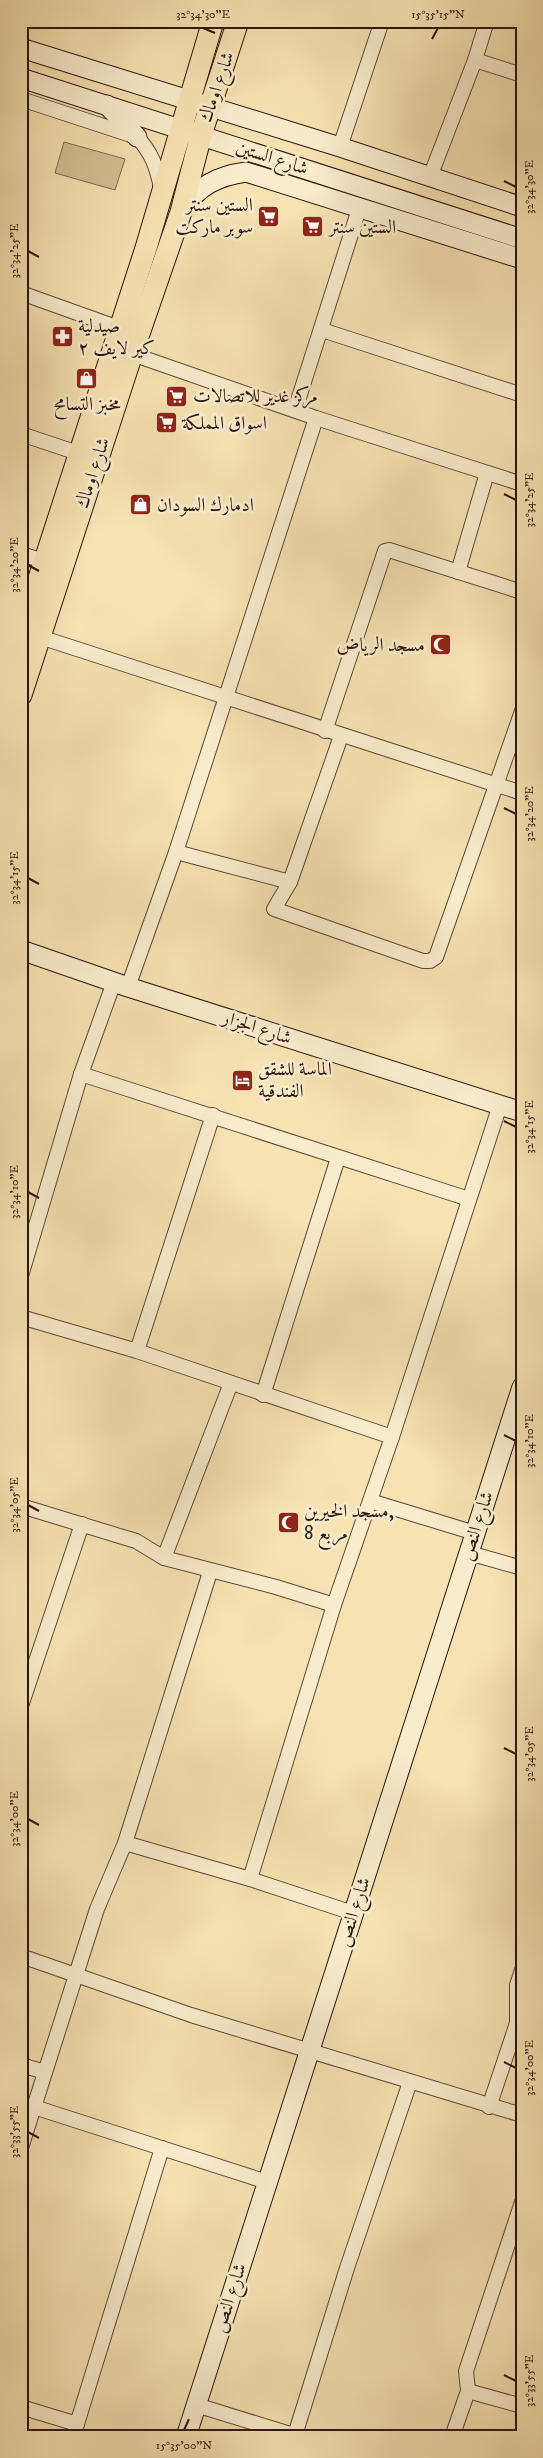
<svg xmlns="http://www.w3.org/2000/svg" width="543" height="2458" viewBox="0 0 543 2458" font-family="'IM FELL DW Pica',Amiri,serif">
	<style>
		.pitch { fill: #d3bf96; stroke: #7f6a52 }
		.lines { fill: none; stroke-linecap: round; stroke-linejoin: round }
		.street-casing { stroke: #5e4836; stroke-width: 16 }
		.secondary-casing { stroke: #2b150d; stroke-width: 21 }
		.primary-casing { stroke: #2b150d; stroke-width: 23 }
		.street { stroke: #f9eccd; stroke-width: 14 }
		.secondary { stroke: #f9eccd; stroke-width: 19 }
		.primary { stroke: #f6e2b2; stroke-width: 21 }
		.ticks { fill: none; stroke: #2b150d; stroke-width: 2 }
		.labels { text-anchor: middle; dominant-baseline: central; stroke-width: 5; stroke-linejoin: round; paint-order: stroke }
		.street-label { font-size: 19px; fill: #2b150d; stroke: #f9eccd }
		.poi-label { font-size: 19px; fill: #2b150d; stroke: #f9eccd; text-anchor: start }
		.neatline { fill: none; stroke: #2b150d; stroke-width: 2 }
		.ticks-label { font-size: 12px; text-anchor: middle; fill: #2b150d }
	</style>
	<rect width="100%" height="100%" fill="#f6e2b2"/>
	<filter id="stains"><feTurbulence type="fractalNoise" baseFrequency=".004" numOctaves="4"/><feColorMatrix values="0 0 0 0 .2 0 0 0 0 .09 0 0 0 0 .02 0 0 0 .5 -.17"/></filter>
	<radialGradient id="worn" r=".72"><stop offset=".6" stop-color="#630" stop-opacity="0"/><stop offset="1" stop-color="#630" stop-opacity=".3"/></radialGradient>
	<!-- pitch -->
	<polygon class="pitch" points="64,142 125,159 115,190 55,173"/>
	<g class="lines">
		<defs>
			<g id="street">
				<polyline points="475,60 522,75"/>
				<path d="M21,99L137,137C151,152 157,167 161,188"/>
				<polyline points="340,147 382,21"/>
				<polyline points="430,177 475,60 487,21"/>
				<polyline points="21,293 119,328"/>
				<polyline points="322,330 522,395"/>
				<polyline points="132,354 316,418 522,484"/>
				<polyline points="295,410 360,206"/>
				<polyline points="21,434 78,453"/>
				<polyline points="21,554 44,561"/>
				<polyline points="458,572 487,473"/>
				<polyline points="40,637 522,793"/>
				<polyline points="325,731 385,551 389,550 522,592"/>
				<polyline points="176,852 290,882 274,909 423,961 430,961 436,957 522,711"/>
				<polyline points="290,882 341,736"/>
				<polyline points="128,987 176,852 316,418"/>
				<polyline points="81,1074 469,1199"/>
				<polyline points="21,1276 81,1074 114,982"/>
				<polyline points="21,1317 137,1351 392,1437"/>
				<polyline points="137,1351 213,1115"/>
				<polyline points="263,1395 338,1158"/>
				<polyline points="370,1501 475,1533"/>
				<polyline points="21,1506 136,1541 164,1558 276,1587 334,1605"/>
				<polyline points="469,1553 522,1568"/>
				<polyline points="164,1558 231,1383"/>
				<polyline points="21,1706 82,1524"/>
				<polyline points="125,1843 250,1879 353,1913"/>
				<polyline points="250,1879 334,1605 392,1437 500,1105"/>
				<polyline points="21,1956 191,2015 522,2115"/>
				<polyline points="21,2065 45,2072"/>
				<polyline points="34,2107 267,2182"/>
				<polyline points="489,2107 517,2023 517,1985 522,1970"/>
				<polyline points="21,2148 97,1909 125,1843 210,1572"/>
				<polyline points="468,2391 522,2406"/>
				<polyline points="196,2405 300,2437"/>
				<polyline points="21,2407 77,2424"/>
				<polyline points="295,2435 347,2268 410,2082"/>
				<polyline points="73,2437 162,2148"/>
				<polyline points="452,2437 468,2391 466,2371 522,2202"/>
			</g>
			<g id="secondary">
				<polyline points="21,48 340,147 522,207"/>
				<polyline points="21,78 522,239"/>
				<polyline points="107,105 137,137"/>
				<path d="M181,211C198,186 217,176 246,172L522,259"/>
				<polyline points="21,950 128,987 522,1112"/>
				<polyline points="186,2437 522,1387"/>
			</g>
			<g id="primary">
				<polyline points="21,634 146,248 213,21"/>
				<polyline points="21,695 132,354 181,212 201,135 238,21"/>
			</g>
		</defs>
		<!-- street casing -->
		<use href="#street" class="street-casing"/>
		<!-- secondary casing -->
		<use href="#secondary" class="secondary-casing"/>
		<!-- primary casing -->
		<use href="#primary" class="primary-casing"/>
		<!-- street -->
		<use href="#street" class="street"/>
		<!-- secondary -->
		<use href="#secondary" class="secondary"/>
		<!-- primary -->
		<use href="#primary" class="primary"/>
	</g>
	<!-- ticks -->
	<path class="ticks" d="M203,28L215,33M432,39L438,28M504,181L516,187M28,251L39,257M504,494L516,500M28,565L39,571M504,808L516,814M28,878L39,884M504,1121L516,1127M28,1192L39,1198M504,1435L516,1441M28,1505L39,1511M504,1748L516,1754M28,1819L39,1825M504,2062L516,2068M28,2132L39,2138M504,2375L516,2381M184,2430L189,2419"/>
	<!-- icons -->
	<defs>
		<symbol id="supermarket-square" viewBox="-11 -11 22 22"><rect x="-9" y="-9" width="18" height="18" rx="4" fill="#8f2418" stroke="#f9eccd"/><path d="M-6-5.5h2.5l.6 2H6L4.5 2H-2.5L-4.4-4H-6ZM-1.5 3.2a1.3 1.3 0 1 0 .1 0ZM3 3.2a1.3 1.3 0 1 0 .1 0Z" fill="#fff"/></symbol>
		<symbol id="pharmacy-square" viewBox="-11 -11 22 22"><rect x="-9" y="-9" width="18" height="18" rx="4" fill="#8f2418" stroke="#f9eccd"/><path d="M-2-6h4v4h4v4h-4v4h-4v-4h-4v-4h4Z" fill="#fff"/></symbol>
		<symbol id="shop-square" viewBox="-11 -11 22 22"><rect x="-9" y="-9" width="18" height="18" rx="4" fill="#8f2418" stroke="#f9eccd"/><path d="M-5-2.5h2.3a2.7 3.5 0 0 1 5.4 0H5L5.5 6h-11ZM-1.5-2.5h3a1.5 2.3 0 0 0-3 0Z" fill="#fff"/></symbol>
		<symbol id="mosque-square" viewBox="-11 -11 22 22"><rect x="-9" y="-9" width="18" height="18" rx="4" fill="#8f2418" stroke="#f9eccd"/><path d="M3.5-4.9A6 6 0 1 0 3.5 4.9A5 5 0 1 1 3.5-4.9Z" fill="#fff"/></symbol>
		<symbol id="hotel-square" viewBox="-11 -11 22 22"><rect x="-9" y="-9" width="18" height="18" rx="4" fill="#8f2418" stroke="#f9eccd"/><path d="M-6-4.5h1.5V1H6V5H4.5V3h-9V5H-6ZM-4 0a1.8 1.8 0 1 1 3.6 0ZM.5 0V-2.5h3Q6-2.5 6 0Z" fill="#fff"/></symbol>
	</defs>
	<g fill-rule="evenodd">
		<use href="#supermarket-square" x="256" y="204" width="25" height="25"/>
		<use href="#supermarket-square" x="300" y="214" width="25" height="25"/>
		<use href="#pharmacy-square" x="50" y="324" width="25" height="25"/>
		<use href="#shop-square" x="74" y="366" width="25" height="25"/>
		<use href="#supermarket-square" x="164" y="384" width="25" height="25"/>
		<use href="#supermarket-square" x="154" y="410" width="25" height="25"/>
		<use href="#shop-square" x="128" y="492" width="25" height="25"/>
		<use href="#mosque-square" x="428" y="632" width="25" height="25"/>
		<use href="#hotel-square" x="230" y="1068" width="25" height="25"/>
		<use href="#mosque-square" x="276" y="1510" width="25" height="25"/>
	</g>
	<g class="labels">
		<!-- street labels -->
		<g class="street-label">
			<text transform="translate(217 87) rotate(-71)">شارع اوماك</text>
			<text transform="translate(272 158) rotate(18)">شارع الستين</text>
			<text transform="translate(93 473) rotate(-72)">شارع اوماك</text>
			<text transform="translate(257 1028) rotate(18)">شارع الجزار</text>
			<text transform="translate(477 1526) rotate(-72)">شارع النص</text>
			<text transform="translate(354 1912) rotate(-72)">شارع النص</text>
			<text transform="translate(230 2298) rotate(-72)">شارع النص</text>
		</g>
		<!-- poi labels -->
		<g class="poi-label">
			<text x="253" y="205" text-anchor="end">الستين سنتر<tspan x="253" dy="22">سوبر ماركت</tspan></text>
			<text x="329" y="227">الستين سنتر</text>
			<text x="78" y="326">صيدلية<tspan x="78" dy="22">كير لايف ٢</tspan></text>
			<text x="193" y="396">مركز غدير للاتصالات</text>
			<text x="87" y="404" text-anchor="middle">مخبز التسامح</text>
			<text x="182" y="423">اسواق المملكة</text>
			<text x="157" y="505">ادمارك السودان</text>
			<text x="425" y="645" text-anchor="end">مسجد الرياض</text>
			<text x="258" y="1069">الماسة للشقق<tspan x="258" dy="22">الفندقية</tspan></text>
			<text x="304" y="1511">مسجد الخيرين,<tspan x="304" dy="22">مربع 8</tspan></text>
		</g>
	</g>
	<!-- margin -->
	<rect width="543" height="2458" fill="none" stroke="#f6e2b2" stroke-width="55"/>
	<rect x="28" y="28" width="488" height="2402" class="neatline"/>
	<g class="ticks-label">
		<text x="203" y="18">32°34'30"E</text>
		<text x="438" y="18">15°35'15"N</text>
		<text transform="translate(529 187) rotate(-90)" y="4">32°34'30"E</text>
		<text transform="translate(14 251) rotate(-90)" y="4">32°34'25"E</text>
		<text transform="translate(529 500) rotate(-90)" y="4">32°34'25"E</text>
		<text transform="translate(14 565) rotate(-90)" y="4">32°34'20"E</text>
		<text transform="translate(529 814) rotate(-90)" y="4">32°34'20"E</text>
		<text transform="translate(14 878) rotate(-90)" y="4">32°34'15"E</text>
		<text transform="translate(529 1127) rotate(-90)" y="4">32°34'15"E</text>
		<text transform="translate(14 1192) rotate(-90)" y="4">32°34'10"E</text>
		<text transform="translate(529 1441) rotate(-90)" y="4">32°34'10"E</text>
		<text transform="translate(14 1505) rotate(-90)" y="4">32°34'05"E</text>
		<text transform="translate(529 1754) rotate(-90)" y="4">32°34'05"E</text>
		<text transform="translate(14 1819) rotate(-90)" y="4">32°34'00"E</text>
		<text transform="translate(529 2068) rotate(-90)" y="4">32°34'00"E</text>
		<text transform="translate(14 2132) rotate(-90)" y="4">32°33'55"E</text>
		<text transform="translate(529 2381) rotate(-90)" y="4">32°33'55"E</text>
		<text x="184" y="2449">15°35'00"N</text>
	</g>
	<rect width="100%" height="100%" filter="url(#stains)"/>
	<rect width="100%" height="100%" fill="url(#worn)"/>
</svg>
